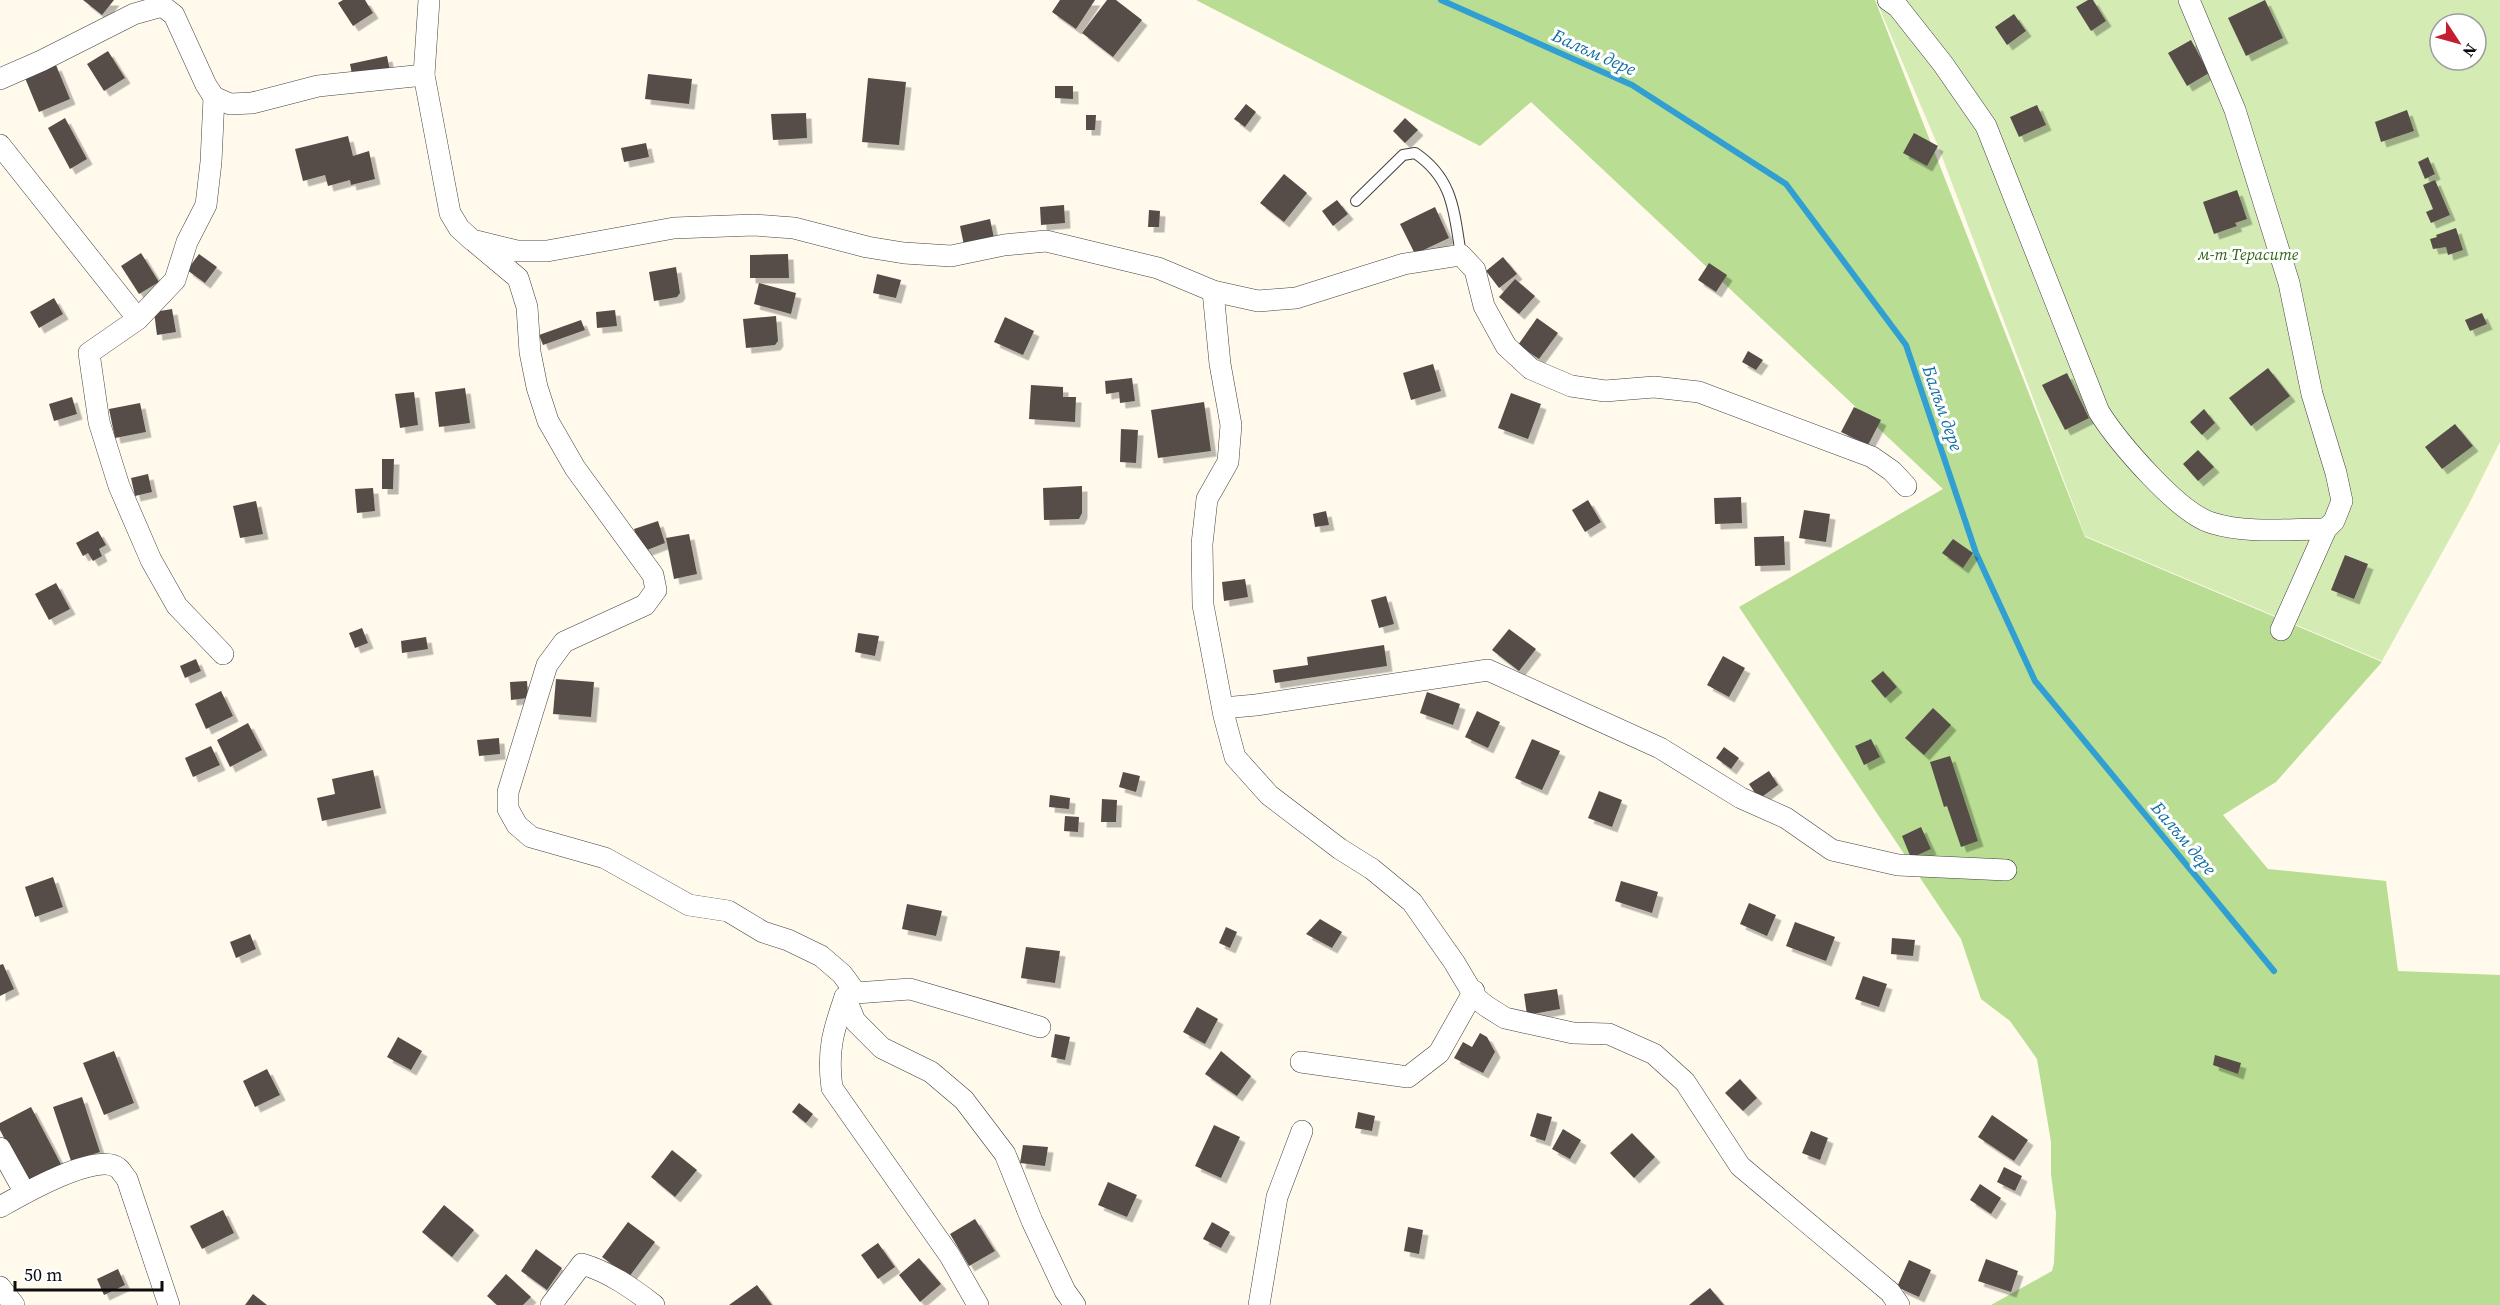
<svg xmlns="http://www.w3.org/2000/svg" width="2500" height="1305" viewBox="0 0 2500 1305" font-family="'Source Serif 4',serif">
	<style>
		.green { fill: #d5ebb4; fill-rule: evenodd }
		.forest { fill: #b9dd93 }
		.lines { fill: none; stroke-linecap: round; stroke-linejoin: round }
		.stream { stroke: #329fd3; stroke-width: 6 }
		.building { fill: #564d48; filter: url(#shadow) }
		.service-casing { stroke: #404040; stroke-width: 12 }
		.minor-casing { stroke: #404040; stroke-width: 22 }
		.service { stroke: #fff; stroke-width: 10 }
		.minor { stroke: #fff; stroke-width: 21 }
		.labels { text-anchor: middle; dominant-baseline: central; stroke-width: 6; stroke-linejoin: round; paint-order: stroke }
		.park-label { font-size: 16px; font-style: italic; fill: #30671a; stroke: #fff }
		.water-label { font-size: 18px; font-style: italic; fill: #106ea4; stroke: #fff }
	</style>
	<defs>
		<filter id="shadow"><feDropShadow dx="5.5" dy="5.5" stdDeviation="0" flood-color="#0004"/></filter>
	</defs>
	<rect width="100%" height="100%" fill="#fffaec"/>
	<!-- green -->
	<path class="green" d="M1876,0H2500V442L2468,506L2382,661L2085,536L1938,146ZM2440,24H2476V60H2440Z"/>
	<!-- forest -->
	<polygon class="forest" points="1196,0 1875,0 2085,537 2382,662 2276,782 2223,815 2268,869 2386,881 2398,971 2500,975 2500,1305 1991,1305 2052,1271 2054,1263 2056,1213 2051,1174 2051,1142 2037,1059 2010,1021 1981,999 1961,939 1739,607 1943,489 1531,102 1480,146"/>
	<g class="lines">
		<!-- stream -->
		<polyline class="stream" points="1441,0 1632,85 1786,184 1906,345 1976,553 2035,681 2274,971"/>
	</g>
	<!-- building -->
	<g class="building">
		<polygon points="83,0 114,0 102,15"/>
		<polygon points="343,0 365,0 373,13 353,26 338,3"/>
		<polygon points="1060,0 1095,0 1076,29 1052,12"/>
		<polygon points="1107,0 1116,0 1142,20 1113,57 1082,33"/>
		<polygon points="2088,0 2093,0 2106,21 2091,31 2076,7"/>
		<polygon points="2265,0 2283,38 2246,56 2228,18"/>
		<polygon points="2014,14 2026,31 2007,45 1995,27"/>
		<polygon points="2191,40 2209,73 2187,86 2168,53"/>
		<polygon points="108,51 125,78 104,91 87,64"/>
		<polygon points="387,56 390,71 353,79 350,64"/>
		<polygon points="56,65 70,99 39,112 25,78"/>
		<polygon points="648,74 692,79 689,104 645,99"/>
		<polygon points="868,78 906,82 899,145 862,142"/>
		<polygon points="1055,86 1073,86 1073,99 1055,98"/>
		<polygon points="1246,104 1256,112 1245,127 1234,119"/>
		<polygon points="2037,105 2046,125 2019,137 2010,117"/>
		<polygon points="2407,110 2414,131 2381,142 2375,122"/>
		<polygon points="806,113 807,138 773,140 771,114"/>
		<polygon points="1086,115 1096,115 1095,130 1086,130"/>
		<polygon points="65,118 87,159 70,169 48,128"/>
		<polygon points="1405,118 1418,130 1405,143 1393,131"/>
		<polygon points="1914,133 1938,146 1927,166 1903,153"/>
		<polygon points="348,136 353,156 369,151 375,179 351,185 350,180 328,186 325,175 303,181 295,149"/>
		<polygon points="646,143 649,157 624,162 621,148"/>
		<polygon points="2428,157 2435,174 2425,179 2418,162"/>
		<polygon points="1284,174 1307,193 1284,222 1260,203"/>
		<polygon points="2435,180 2450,215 2431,223 2426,212 2433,209 2423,185"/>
		<polygon points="2237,190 2247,219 2235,223 2237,226 2214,234 2203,202"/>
		<polygon points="1337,200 1348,214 1333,226 1322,211"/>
		<polygon points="1064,205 1065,223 1041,225 1040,207"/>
		<polygon points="1435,207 1449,238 1415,254 1400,224"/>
		<polygon points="1149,210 1160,211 1159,227 1148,227"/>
		<polygon points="990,219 995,243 965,250 960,226"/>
		<polygon points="2456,228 2463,250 2448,255 2446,247 2433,249 2430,239 2437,237 2436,235"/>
		<polygon points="141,253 159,282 139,294 121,266"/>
		<polygon points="199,254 217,267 205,283 187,270"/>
		<polygon points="788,254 789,278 750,278 750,255"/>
		<polygon points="1503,257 1517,274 1499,288 1486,271"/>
		<polygon points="1709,263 1727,275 1716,292 1698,280"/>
		<polygon points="676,267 680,293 677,297 654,301 649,272"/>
		<polygon points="877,274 901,280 896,298 873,293"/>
		<polygon points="1515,279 1535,296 1519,314 1499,297"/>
		<polygon points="759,283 796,293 791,314 754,304"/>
		<polygon points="54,298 63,314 39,328 30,312"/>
		<polygon points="172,309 176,332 157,335 154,312"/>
		<polygon points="615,310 617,326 597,328 596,312"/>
		<polygon points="2482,313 2487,324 2470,331 2465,320"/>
		<polygon points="776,316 778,341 775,345 746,348 743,319"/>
		<polygon points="1005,317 1034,331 1023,355 994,342"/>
		<polygon points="1537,318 1558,333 1539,359 1518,345"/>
		<polygon points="581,320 585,330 543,345 539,335"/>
		<polygon points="1748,351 1763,360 1756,370 1742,362"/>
		<polygon points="1433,364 1441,391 1411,400 1403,373"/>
		<polygon points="2268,368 2290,396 2251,426 2229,398"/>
		<polygon points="2067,373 2089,418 2065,430 2042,385"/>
		<polygon points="1132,378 1135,401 1120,403 1119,392 1106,394 1105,381"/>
		<polygon points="1031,385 1063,387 1063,397 1076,397 1075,422 1029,419"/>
		<polygon points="465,388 470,423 439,427 435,392"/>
		<polygon points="414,392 418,425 400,428 395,394"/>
		<polygon points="1511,393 1541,404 1528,439 1498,428"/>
		<polygon points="72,397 77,414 54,421 49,404"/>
		<polygon points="1204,402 1211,451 1158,458 1151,410"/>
		<polygon points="140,403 146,432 115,438 109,409"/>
		<polygon points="1854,407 1881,420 1868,445 1841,432"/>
		<polygon points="2204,409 2215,423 2202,435 2190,422"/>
		<polygon points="2455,424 2473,446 2442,469 2425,447"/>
		<polygon points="1121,429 1138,430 1136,463 1120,462"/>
		<polygon points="2198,450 2214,467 2198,481 2183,464"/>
		<polygon points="382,459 394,459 393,489 382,489"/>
		<polygon points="148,474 152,492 135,496 131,478"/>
		<polygon points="1082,486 1082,513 1079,519 1044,520 1043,488"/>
		<polygon points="373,488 375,511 357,513 355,489"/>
		<polygon points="1741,497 1742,523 1715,524 1714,498"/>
		<polygon points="1588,500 1601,522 1585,532 1572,510"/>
		<polygon points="256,501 263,534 240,538 233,506"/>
		<polygon points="1804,510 1830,514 1826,542 1799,538"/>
		<polygon points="1326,511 1329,525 1315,527 1313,514"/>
		<polygon points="658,521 665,543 642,552 634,529"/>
		<polygon points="98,531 106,545 99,549 102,556 93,561 88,553 83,556 76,543"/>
		<polygon points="689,534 697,574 674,579 666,538"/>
		<polygon points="1784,536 1785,565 1755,566 1754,537"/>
		<polygon points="1953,539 1973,553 1963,568 1942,553"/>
		<polygon points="2345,555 2368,564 2354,599 2331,590"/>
		<polygon points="1245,579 1248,597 1224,601 1222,582"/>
		<polygon points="56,583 70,609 49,620 35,594"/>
		<polygon points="1386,596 1394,624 1379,628 1371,600"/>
		<polygon points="362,628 368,643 355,648 349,633"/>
		<polygon points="1509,629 1536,649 1519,671 1492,650"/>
		<polygon points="858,633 879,636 875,656 855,652"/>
		<polygon points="426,637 428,649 402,653 401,641"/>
		<polygon points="1384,645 1387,666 1275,683 1273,670 1308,665 1307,657"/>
		<polygon points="1723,656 1745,668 1729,697 1707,685"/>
		<polygon points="196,659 201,671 185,678 180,666"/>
		<polygon points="1883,671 1897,687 1885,698 1871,681"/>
		<polygon points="556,679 594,682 591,717 553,714"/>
		<polygon points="527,681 528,698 511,700 510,682"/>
		<polygon points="221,691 233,716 206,729 195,704"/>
		<polygon points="1427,692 1460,704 1453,725 1420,713"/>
		<polygon points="1933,708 1951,725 1924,755 1905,738"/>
		<polygon points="1477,711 1500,722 1488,748 1465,737"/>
		<polygon points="248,723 262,750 230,767 217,740"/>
		<polygon points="499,738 500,754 479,756 477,740"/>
		<polygon points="1532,739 1560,751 1542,790 1515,778"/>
		<polygon points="1871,739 1880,757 1864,765 1855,746"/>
		<polygon points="211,746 220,765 193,777 185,758"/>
		<polygon points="1724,747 1739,758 1731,769 1716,758"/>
		<polygon points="1950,756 1978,841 1961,847 1947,806 1944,807 1930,762"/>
		<polygon points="373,770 381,808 322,821 317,798 335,794 332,779"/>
		<polygon points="1769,771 1778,785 1759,799 1749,784"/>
		<polygon points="1123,772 1140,776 1136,792 1119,787"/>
		<polygon points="1599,791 1622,800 1612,827 1588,818"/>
		<polygon points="1050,795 1070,798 1069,809 1049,807"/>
		<polygon points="1102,799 1117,800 1116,822 1101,822"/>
		<polygon points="1065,816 1079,817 1078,832 1064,831"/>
		<polygon points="1921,827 1931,849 1911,858 1902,836"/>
		<polygon points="53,877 63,907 35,917 25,887"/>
		<polygon points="1621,881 1658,892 1652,913 1615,901"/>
		<polygon points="1749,903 1776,915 1767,936 1740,924"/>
		<polygon points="907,904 942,911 936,936 902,929"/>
		<polygon points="1320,919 1342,932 1332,948 1306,934"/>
		<polygon points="1795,922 1835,937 1826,961 1786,946"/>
		<polygon points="1226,927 1237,932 1230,948 1219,943"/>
		<polygon points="250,934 256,949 236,958 230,942"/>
		<polygon points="1892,938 1915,940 1913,956 1891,954"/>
		<polygon points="1026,947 1060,951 1055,983 1021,978"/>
		<polygon points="3,964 14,989 0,996 0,965"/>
		<polygon points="1863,976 1887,984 1879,1007 1855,999"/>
		<polygon points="1557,989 1560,1009 1527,1015 1524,994"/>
		<polygon points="1197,1007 1218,1019 1205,1044 1183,1032"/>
		<polygon points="1480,1033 1487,1037 1495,1052 1483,1073 1454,1058 1463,1042 1472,1047"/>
		<polygon points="1055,1034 1070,1037 1065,1060 1051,1057"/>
		<polygon points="398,1037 422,1051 411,1070 387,1057"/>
		<polygon points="114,1051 134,1103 104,1115 83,1063"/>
		<polygon points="1221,1051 1251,1076 1237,1096 1205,1074"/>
		<polygon points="2215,1055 2241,1063 2238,1074 2213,1065"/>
		<polygon points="267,1069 280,1095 255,1107 243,1081"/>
		<polygon points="1740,1079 1757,1098 1743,1111 1725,1093"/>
		<polygon points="82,1097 100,1152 71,1161 53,1107"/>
		<polygon points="799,1103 813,1114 806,1123 792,1112"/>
		<polygon points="31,1107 63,1168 29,1186 0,1130 0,1123"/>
		<polygon points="1358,1112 1375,1116 1372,1131 1355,1128"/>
		<polygon points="1537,1113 1552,1117 1545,1141 1530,1136"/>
		<polygon points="1992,1115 2028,1140 2014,1161 1978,1137"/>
		<polygon points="1214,1125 1240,1137 1221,1178 1195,1166"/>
		<polygon points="1563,1129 1581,1140 1570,1159 1552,1149"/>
		<polygon points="1811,1131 1828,1138 1820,1160 1802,1153"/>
		<polygon points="1632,1133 1655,1157 1634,1178 1610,1153"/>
		<polygon points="1023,1145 1048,1147 1045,1166 1020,1163"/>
		<polygon points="672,1150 697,1170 675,1197 651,1177"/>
		<polygon points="2004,1167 2022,1176 2015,1191 1997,1182"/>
		<polygon points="1108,1182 1137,1195 1127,1217 1098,1205"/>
		<polygon points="1980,1184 2001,1198 1991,1214 1970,1200"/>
		<polygon points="444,1205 474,1230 452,1257 422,1232"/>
		<polygon points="223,1210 234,1233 202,1249 190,1226"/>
		<polygon points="975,1219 995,1251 969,1266 950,1234"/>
		<polygon points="628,1222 655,1242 629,1277 602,1257"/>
		<polygon points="1212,1222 1230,1232 1221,1248 1203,1239"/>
		<polygon points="1408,1227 1423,1230 1419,1254 1404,1251"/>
		<polygon points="878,1243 895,1267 878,1279 861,1255"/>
		<polygon points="536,1249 562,1268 547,1290 521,1271"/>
		<polygon points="919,1258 941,1284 920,1302 899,1275"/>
		<polygon points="1986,1259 2018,1271 2011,1292 1978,1281"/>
		<polygon points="1909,1260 1931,1270 1919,1297 1897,1287"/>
		<polygon points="118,1269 125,1285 104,1295 97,1279"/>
		<polygon points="506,1274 531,1297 523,1305 497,1305 487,1296"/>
		<polygon points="757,1285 772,1305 729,1305"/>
		<polygon points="1710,1288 1724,1305 1689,1305"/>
		<polygon points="253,1294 267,1305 245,1305"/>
	</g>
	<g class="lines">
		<defs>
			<path id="service" d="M1356,201L1403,155L1415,153C1454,179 1454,213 1461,255"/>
			<g id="minor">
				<polyline points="429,0 424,75 450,213 459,228 472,240 517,251 547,251 674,228 754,225 794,228 867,247 904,253 951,256 1004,245 1046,241 1158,268 1213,291 1258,301 1296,298 1404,264 1461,255 1475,270 1484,306 1506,346 1531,369 1571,386 1605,391 1654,387 1699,392 1872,457 1892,471 1906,486"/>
				<path d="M1888,0L1898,7L1943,64L1986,126L2099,412C2118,442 2178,513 2212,523C2247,534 2289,529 2326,529"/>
				<polyline points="2189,0 2235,110 2289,283 2312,394 2336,473 2342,501 2334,521 2326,529 2281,630"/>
				<polyline points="0,79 41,61 134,14 159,7 165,8 174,15 206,85 214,97 230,104 252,103 318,86 424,75"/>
				<polyline points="214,97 211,162 206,205 187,242 175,280 138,319 89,353 99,422 119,486 151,560 177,606 223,654"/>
				<polyline points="0,145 138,319"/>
				<polyline points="476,243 518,278 527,307 530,352 537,387 548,421 575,468 653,575 656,590 645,605 564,642 547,665 508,792 508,809 517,825 531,837 605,858 689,905 728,911 763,932 788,940 821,956 842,974 856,993 910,989 1040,1027"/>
				<polyline points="1213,291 1220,364 1231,425 1228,462 1207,499 1202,544 1203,605 1224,716 1235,757 1269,795 1340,849 1372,869 1412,902 1454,962 1475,997 1486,1006 1505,1018 1573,1033 1609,1034 1654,1054 1685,1082 1740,1166 1890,1292 1899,1305"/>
				<polyline points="1223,708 1256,705 1488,670 1660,748 1741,798 1786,818 1832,850 1898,865 2006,870"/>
				<path d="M850,995L845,997C833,1031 827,1051 832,1088L950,1256L978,1305"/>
				<polyline points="845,997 855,1021 882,1048 931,1072 964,1100 1005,1154 1032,1221 1065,1291 1075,1305"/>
				<polyline points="1301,1062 1408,1077 1439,1053 1474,991"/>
				<polyline points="0,1148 25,1193"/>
				<path d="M0,1207C21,1195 97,1151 118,1168C121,1170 124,1176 127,1179L169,1305"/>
				<polyline points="0,1287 14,1305"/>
				<path d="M551,1305L582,1264C609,1272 632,1288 654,1305"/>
				<polyline points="1259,1305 1277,1197 1302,1131"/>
			</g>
		</defs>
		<!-- service casing -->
		<use href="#service" class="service-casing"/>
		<!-- minor casing -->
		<use href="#minor" class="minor-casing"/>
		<!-- service -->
		<use href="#service" class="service"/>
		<!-- minor -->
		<use href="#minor" class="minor"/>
	</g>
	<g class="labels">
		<!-- park labels -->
		<g class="park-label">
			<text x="2248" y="254">м-т Терасите</text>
		</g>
		<!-- water labels -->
		<g class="water-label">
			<text transform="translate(1594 52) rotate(24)">Балъм дере</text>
			<text transform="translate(1943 408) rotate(71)">Балъм дере</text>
			<text transform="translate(2184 838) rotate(50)">Балъм дере</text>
		</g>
	</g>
	<!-- north arrow -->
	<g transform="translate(2458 42) rotate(126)"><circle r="28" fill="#ffffff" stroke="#9e9e9e" stroke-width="1.5"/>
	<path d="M0-4.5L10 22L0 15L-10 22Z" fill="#c31e32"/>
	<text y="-9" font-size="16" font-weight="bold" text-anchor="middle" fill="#0d0d0d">N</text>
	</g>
	<!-- scale -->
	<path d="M15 1281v9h147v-9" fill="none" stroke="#0d0d0d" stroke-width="3"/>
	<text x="24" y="1281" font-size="18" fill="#0d0d0d" stroke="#ffffff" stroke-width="4.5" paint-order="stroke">50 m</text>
</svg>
